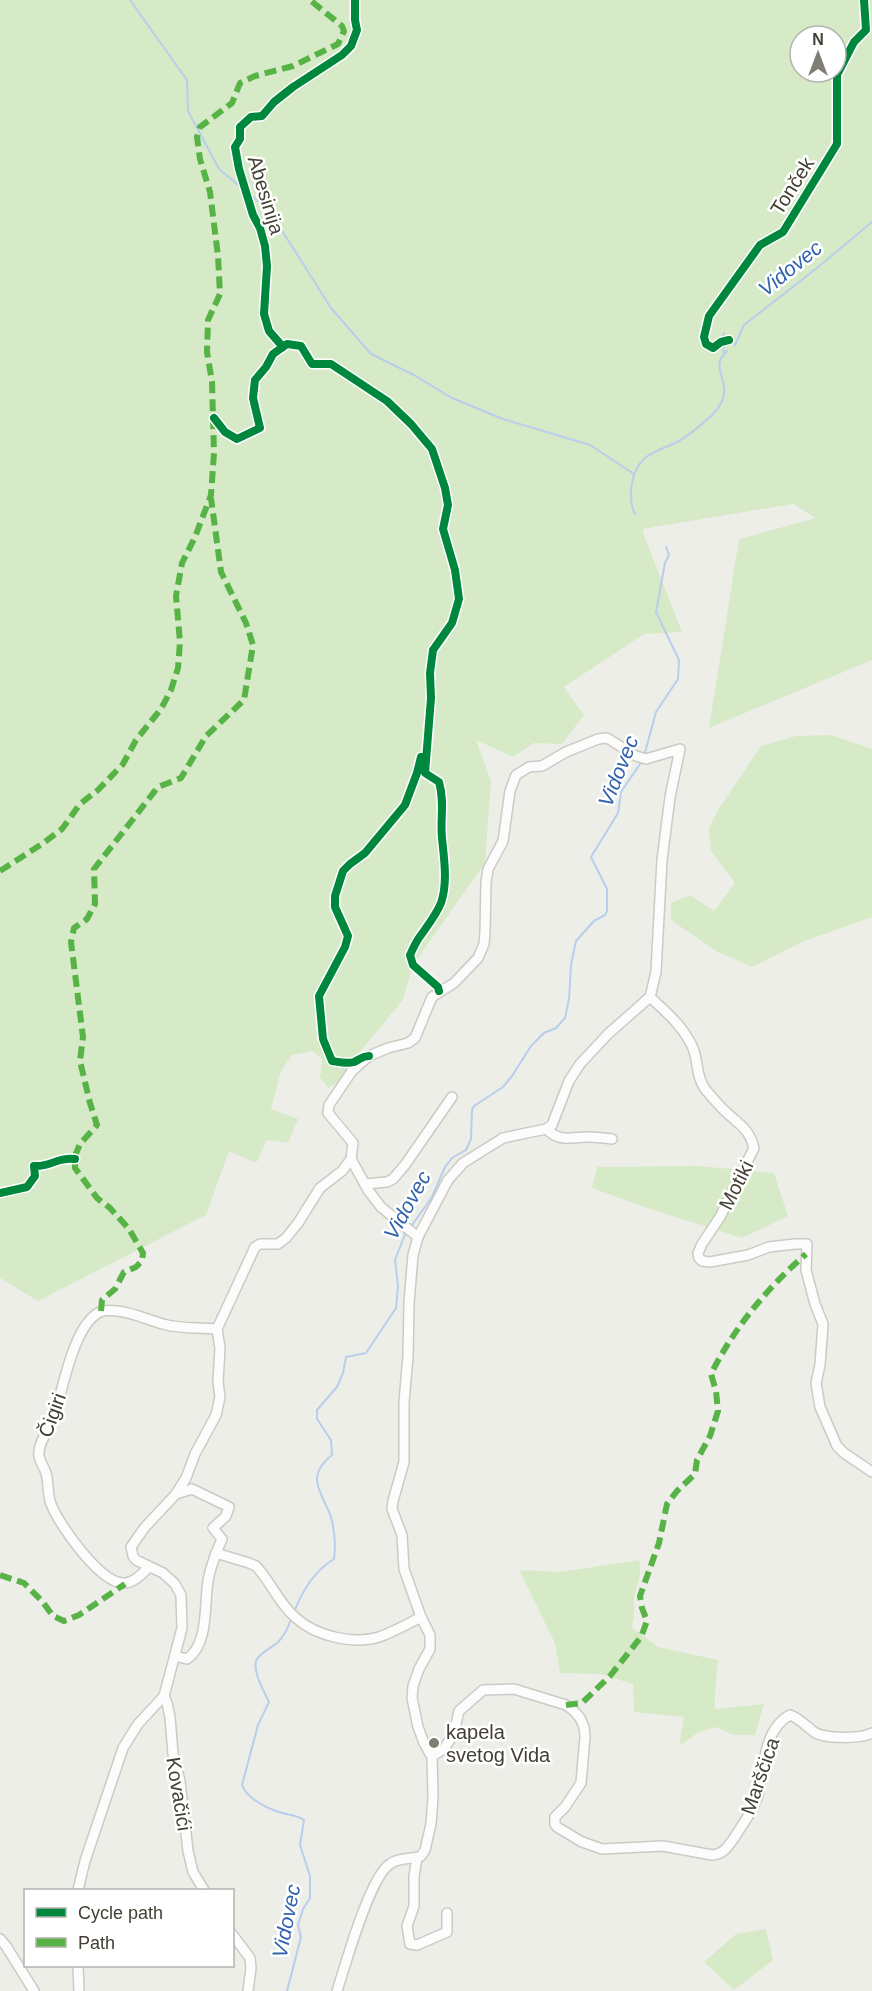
<svg xmlns="http://www.w3.org/2000/svg" width="872" height="1991" viewBox="0 0 872 1991" font-family="Helvetica,sans-serif">
	<style>
		.green { fill: #d6eac8; fill-rule: evenodd }
		.lines { fill: none; stroke-linecap: round; stroke-linejoin: round }
		.stream { stroke: #b8ceec; stroke-width: 2 }
		.street-casing { stroke: #cbcac4; stroke-width: 12 }
		.street { stroke: #fcfcfc; stroke-width: 9 }
		.quiet { stroke: #57b346; stroke-width: 6; stroke-dasharray: 12 6; stroke-linecap: butt }
		.cycleway-casing { stroke: #fff; stroke-width: 11 }
		.cycleway { stroke: #00873e; stroke-width: 8 }
		.poi-dot { fill: #807e73; stroke: #fff; stroke-width: 2 }
		.labels { text-anchor: middle; dominant-baseline: central; stroke-width: 5; stroke-linejoin: round; paint-order: stroke }
		.street-label { font-size: 20px; fill: #444134; stroke: #fff }
		.poi-label { font-size: 20px; fill: #444134; stroke: #fff; text-anchor: start }
		.water-label { font-size: 21px; font-style: italic; fill: #3062ad; stroke: #fff }
	</style>
	<rect width="100%" height="100%" fill="#eeeee8"/>
	<!-- green -->
	<g class="green">
		<path d="M0,0H872V660L709,728L739,539L816,518L793,504L643,529V533L682,632L644,634L564,687L584,715L562,744L534,743L513,757L476,740L491,781L485,863L413,965L403,1000L349,1065L342,1080L328,1088L320,1077L322,1059L313,1051L292,1055L281,1071L271,1109L298,1119L288,1143L267,1140L256,1163L229,1151L206,1215L38,1301L0,1278ZM800,36H836V72H800Z"/>
		<polygon points="831,735 872,749 872,917 802,942 752,967 716,951 671,920 671,903 690,895 714,911 735,883 711,851 709,828 718,810 761,746 796,736"/>
		<polygon points="698,1166 774,1173 788,1216 742,1238 647,1208 592,1188 597,1167"/>
		<path d="M639,1560C642,1579 638,1577 635,1594C632,1606 637,1613 631,1627L658,1647L718,1660L715,1694V1709L764,1704L755,1735H733L716,1727L699,1732L679,1746L684,1717L634,1712L633,1684L600,1674L560,1673L555,1643L519,1570L560,1572Z"/>
		<polygon points="766,1929 773,1960 734,1990 704,1962 736,1934"/>
	</g>
	<g class="lines">
		<!-- stream -->
		<g class="stream">
			<polyline points="130,0 187,80 188,111 219,169 269,210 331,308 371,354 414,375 452,398 503,419 590,445 634,474"/>
			<polyline points="735,345 744,325 817,268 872,222"/>
			<polyline points="724,354 722,341 724,333"/>
			<path d="M635,514C627,497 631,470 645,458C655,450 668,447 679,441C691,434 702,424 712,415C738,389 713,374 721,358C723,356 725,354 727,351"/>
			<polyline points="644,756 656,712 678,679 679,660 656,612 665,563 669,555 666,547"/>
			<polyline points="410,1228 432,1197 445,1167 452,1158 466,1150 471,1139 472,1110 474,1106 503,1087 512,1076 531,1046 544,1033 556,1028 565,1018 569,999 571,965 576,941 594,921 605,915 607,911 607,889 591,857 618,813 621,792 642,761"/>
			<path d="M294,1612C303,1590 314,1571 334,1559C336,1544 335,1532 331,1517C322,1492 304,1477 332,1455L331,1440L317,1419V1410L337,1387L343,1373L346,1357L366,1353L396,1308L398,1286L395,1260L406,1232"/>
			<path d="M287,1991L301,1937L298,1925L303,1909L310,1898V1876L300,1845L304,1820C296,1814 286,1815 276,1811C264,1807 246,1797 242,1785L258,1725L269,1702C264,1691 253,1673 256,1661C259,1653 272,1648 278,1642C285,1635 288,1627 292,1617"/>
		</g>
		<defs>
			<g id="street">
				<path d="M650,997C666,1012 682,1025 692,1046C699,1060 695,1075 705,1089C712,1097 719,1106 727,1113C741,1126 749,1129 754,1148L720,1217L702,1244L698,1253L699,1258L702,1261L710,1262L748,1255L769,1247L795,1244H807L806,1270L815,1304L823,1324L820,1365L816,1383L820,1407L837,1446L844,1453L872,1472"/>
				<path d="M546,1129C562,1143 569,1137 587,1137C595,1137 604,1138 612,1139"/>
				<polyline points="351,1159 368,1190 381,1207 418,1237"/>
				<polyline points="365,1184 387,1182 393,1179 405,1165 452,1097"/>
				<polyline points="176,1494 192,1489 229,1507 226,1516 213,1528 222,1539 216,1553"/>
				<path d="M149,1567C142,1574 133,1584 122,1583C99,1581 59,1525 51,1504C47,1494 49,1483 46,1473C44,1467 40,1462 39,1456C37,1442 52,1427 55,1414C63,1388 74,1324 100,1312C106,1309 113,1311 118,1311C135,1313 150,1321 167,1325C183,1329 200,1327 217,1329"/>
				<path d="M175,1656L187,1659C209,1644 204,1605 208,1581C209,1572 213,1563 216,1553L249,1563L256,1566C271,1582 279,1604 296,1618C316,1636 353,1645 379,1637C393,1632 408,1624 421,1617"/>
				<polyline points="164,1696 167,1703 170,1717 173,1754 180,1781 188,1851 193,1872 204,1890"/>
				<path d="M432,1756L444,1749L454,1733L459,1711L483,1690L514,1689L566,1705L574,1711L580,1718L584,1727L585,1737L581,1783L565,1807L555,1817V1824L557,1827L582,1842L602,1849L663,1846L712,1855C725,1854 729,1845 736,1835C744,1822 754,1810 758,1795C764,1770 763,1729 790,1715C799,1718 806,1726 814,1732C824,1739 861,1739 872,1733"/>
				<polyline points="417,1858 414,1876 414,1906 407,1926 410,1944 417,1945 447,1932 447,1913"/>
				<path d="M78,1890L85,1861L123,1748L138,1724L164,1696L182,1628L181,1595L175,1584L163,1573L136,1560L133,1556L131,1547L145,1527L176,1494L186,1478L195,1454L216,1415L220,1397L218,1382L220,1348L217,1329L255,1247L260,1244H278L286,1238L298,1223L320,1188L342,1171L351,1159L353,1143L328,1113L329,1105L352,1071L369,1056L388,1048L408,1043L415,1038L432,997L454,983L478,958L484,944L485,932L486,882L488,869L503,841L510,791L516,775L529,767L542,766L566,752L598,739L607,738L636,756L646,759L680,749L670,797L662,860L656,972L650,997L608,1034L580,1064L569,1081L552,1125L546,1129L503,1138L463,1163L448,1180L418,1237L413,1255L409,1303L408,1356L404,1402V1462L393,1501L392,1509L402,1535L404,1569L421,1617L430,1635V1649L419,1669L413,1686L412,1698L418,1727L424,1743L432,1757L433,1797L431,1824L425,1850L421,1856C410,1860 399,1857 390,1864C370,1876 345,1966 337,1991"/>
				<polyline points="232,1934 250,1958 251,1968 248,1991"/>
				<polyline points="0,1939 6,1946 34,1991"/>
				<polyline points="78,1966 79,1991"/>
			</g>
		</defs>
		<!-- street casing -->
		<use href="#street" class="street-casing"/>
		<!-- street -->
		<use href="#street" class="street"/>
		<!-- quiet -->
		<g class="quiet">
			<polyline points="0,871 42,844 62,829 80,804 98,790 123,764 136,740 161,709 171,690 178,668 180,642 176,596 182,563 195,537 211,495 214,453 212,382 207,352 208,320 220,294 218,256 210,192 200,159 197,137 200,127 232,103 240,83 255,76 293,66 338,44 344,31 342,26 310,0"/>
			<polyline points="101,1311 102,1300 115,1289 124,1272 136,1267 142,1261 143,1253 129,1229 110,1208 97,1198 75,1168 75,1156 80,1144 97,1125 90,1103 80,1061 83,1037 71,942 74,928 87,919 95,904 94,869 158,787 181,778 206,736 244,700 253,645 246,623 221,572 211,498"/>
			<polyline points="0,1575 24,1583 42,1601 53,1616 64,1621 79,1615 125,1584"/>
			<path d="M566,1705L582,1703L610,1676L641,1637L647,1621L642,1608L640,1596L659,1543L667,1504L677,1491L695,1474L697,1460L710,1436L718,1411L716,1391L711,1374C734,1328 767,1288 806,1254"/>
		</g>
		<defs>
			<g id="cycleway">
				<polyline points="729,340 721,342 713,348 706,344 704,337 709,316 760,245 783,232 837,144 837,75 854,42 866,30 864,0"/>
				<polyline points="283,347 269,331 264,314 267,266 265,246 260,228 253,215 239,169 235,147 240,139 240,127 251,117 262,116 274,102 293,87 342,55 351,46 357,30 355,20 355,0"/>
				<path d="M214,418L225,432L237,439L260,428L253,398L255,380L266,367L273,354L287,344L301,346L312,364H331L387,401L411,424L432,449L445,488L448,505L443,529L455,570L459,599L452,623L433,650L430,673L431,698L425,773L439,782C445,803 440,818 442,838C444,859 448,882 441,903C436,915 428,925 421,935C416,941 413,949 410,955L413,965L438,987L439,991"/>
				<path d="M369,1056C362,1056 361,1059 354,1062C347,1064 339,1062 332,1061L323,1039L319,996L345,947L348,936L335,907V896L343,871L350,864L365,853L405,805L417,773L421,757"/>
				<path d="M0,1193L27,1187L35,1176L34,1166C52,1167 56,1157 75,1159"/>
			</g>
		</defs>
		<!-- cycleway casing -->
		<use href="#cycleway" class="cycleway-casing"/>
		<!-- cycleway -->
		<use href="#cycleway" class="cycleway"/>
	</g>
	<!-- markers -->
	<circle class="poi-dot" cx="434" cy="1743" r="6"/>
	<g class="labels">
		<!-- street labels -->
		<g class="street-label">
			<text transform="translate(792 186) rotate(-58)">Tonček</text>
			<text transform="translate(266 195) rotate(73)">Abesinija</text>
			<text transform="translate(736 1185) rotate(-63)">Motiki</text>
			<text transform="translate(52 1415) rotate(-70)">Čigiri</text>
			<text transform="translate(760 1776) rotate(-71)">Marščica</text>
			<text transform="translate(179 1794) rotate(81)">Kovačići</text>
		</g>
		<!-- poi labels -->
		<g class="poi-label">
			<text x="446" y="1732">kapela<tspan x="446" dy="23">svetog Vida</tspan></text>
		</g>
		<!-- water labels -->
		<g class="water-label">
			<text transform="translate(790 268) rotate(-39)">Vidovec</text>
			<text transform="translate(618 771) rotate(-68)">Vidovec</text>
			<text transform="translate(407 1205) rotate(-61)">Vidovec</text>
			<text transform="translate(286 1921) rotate(-79)">Vidovec</text>
		</g>
	</g>
	<!-- legend -->
	<rect x="24" y="1889" width="210" height="78" fill="#ffffff" stroke="#b4b3ae" stroke-width="1.5"/>
	<rect x="36" y="1908" width="30" height="9" fill="#00873e" stroke="#b4b3ae" stroke-width="1.5"/>
	<text x="78" y="1919" font-size="18" fill="#444134">Cycle path</text>
	<rect x="36" y="1938" width="30" height="9" fill="#57b346" stroke="#b4b3ae" stroke-width="1.5"/>
	<text x="78" y="1949" font-size="18" fill="#444134">Path</text>
	<!-- north arrow -->
	<g transform="translate(818 54)"><circle r="28" fill="#ffffff" stroke="#b4b3ae" stroke-width="1.5"/>
	<path d="M0-4.5L10 22L0 15L-10 22Z" fill="#807e73"/>
	<text y="-9" font-size="16" font-weight="bold" text-anchor="middle" fill="#444134">N</text>
	</g>
</svg>
